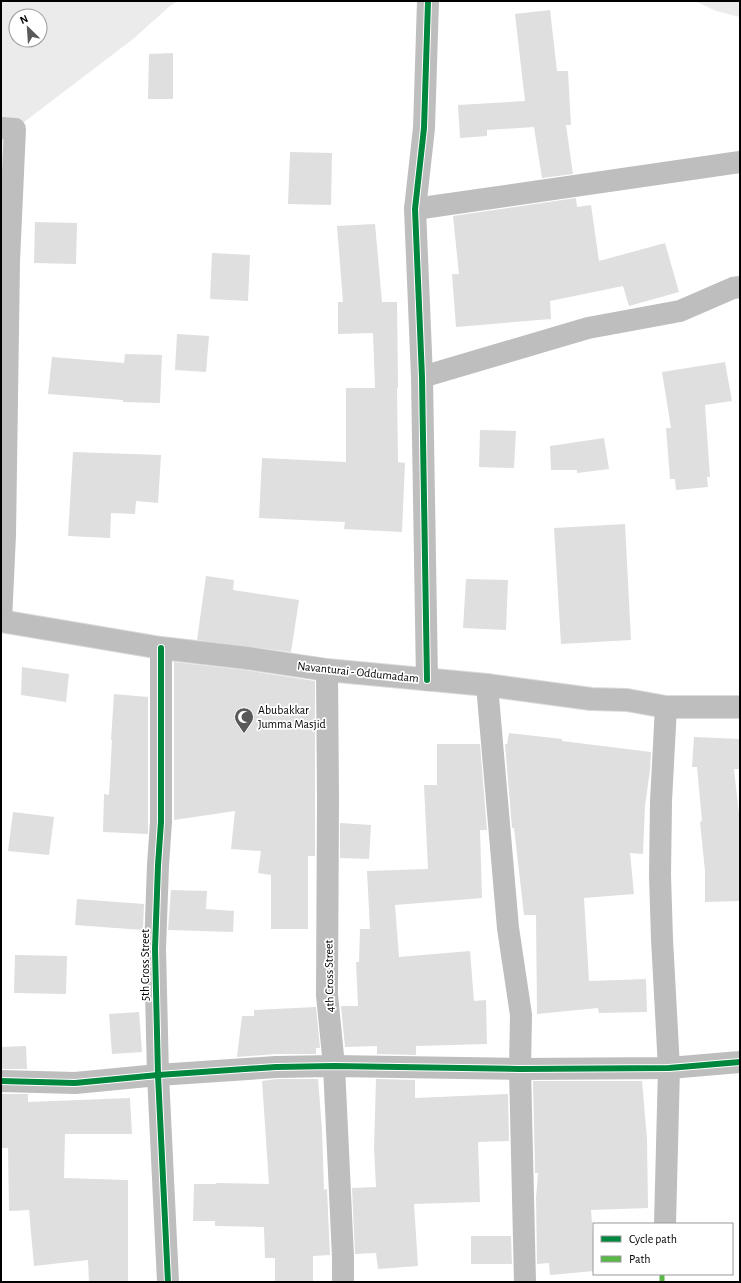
<svg xmlns="http://www.w3.org/2000/svg" width="741" height="1283" viewBox="0 0 741 1283" font-family="'Alegreya Sans',sans-serif">
	<style>
		.green { fill: #ebebeb; fill-rule: evenodd }
		.building { fill: #dfdfdf }
		.lines { fill: none; stroke-linecap: round; stroke-linejoin: round }
		.major-casing { stroke: #dbdbdb; stroke-width: 24 }
		.minor { stroke: #bebebe; stroke-width: 22 }
		.major { stroke: #bebebe; stroke-width: 22 }
		.quiet { stroke: #58b947; stroke-width: 5; stroke-dasharray: 10 5; stroke-linecap: butt }
		.cycleway-casing { stroke: #fff; stroke-width: 8 }
		.cycleway { stroke: #00873e; stroke-width: 6 }
		.labels { text-anchor: middle; dominant-baseline: central; stroke-width: 3.5; stroke-linejoin: round; paint-order: stroke }
		.street-label { font-size: 12px; fill: #000; stroke: #fff }
		.poi-label { font-size: 12px; fill: #000; stroke: #fff; text-anchor: start }
	</style>
	<rect width="100%" height="100%" fill="#fff"/>
	<!-- green -->
	<g class="green">
		<path d="M1,1H178L170,6L133,39L15,129L1,260ZM16,16H40V40H16Z"/>
		<polygon points="695,1 740,1 740,17 716,11"/>
	</g>
	<!-- building -->
	<g class="building">
		<polygon points="550,10 557,71 568,71 571,125 566,125 573,174 542,178 534,127 487,130 487,136 460,138 458,105 525,101 515,14"/>
		<polygon points="173,53 173,99 148,99 149,54"/>
		<polygon points="290,152 332,153 331,205 288,204"/>
		<polygon points="576,198 577,207 591,205 599,261 665,243 679,292 629,306 623,286 550,301 551,319 456,327 452,274 459,274 453,216"/>
		<polygon points="35,222 77,223 76,264 34,263"/>
		<polygon points="375,224 382,302 397,302 398,388 393,388 397,388 398,462 405,463 402,532 344,529 345,522 259,518 262,458 346,462 346,388 375,388 373,333 338,334 338,302 343,302 337,226"/>
		<polygon points="212,253 250,255 248,301 210,299"/>
		<polygon points="177,334 209,336 206,372 175,370"/>
		<polygon points="125,354 162,355 160,403 123,402 123,400 48,394 52,357 124,363"/>
		<polygon points="725,362 732,401 705,405 710,477 707,477 708,487 676,490 675,479 670,479 666,428 671,428 662,372"/>
		<polygon points="480,430 516,431 514,468 479,467"/>
		<polygon points="604,438 609,469 577,473 577,470 551,470 550,446"/>
		<polygon points="73,452 161,455 158,503 136,501 135,514 111,513 110,538 68,536"/>
		<polygon points="625,524 631,640 561,644 554,528"/>
		<polygon points="206,576 234,580 233,590 299,600 291,652 197,640"/>
		<polygon points="466,579 508,580 506,630 463,628"/>
		<polygon points="174,662 245,670 315,681 315,856 308,856 308,929 271,929 271,875 258,873 261,851 231,849 235,811 174,820"/>
		<polygon points="22,667 69,674 66,702 21,695"/>
		<polygon points="114,694 148,697 148,834 103,832 104,794 109,795 112,740 111,740"/>
		<polygon points="509,733 562,739 562,741 651,752 650,770 645,806 643,854 630,853 634,894 584,898 589,981 646,979 647,1012 599,1013 598,1008 537,1014 536,915 524,915 514,828 512,828 505,744 507,744"/>
		<polygon points="694,737 740,739 740,769 734,769 740,824 740,901 705,902 705,871 700,822 702,821 697,767 692,767"/>
		<polygon points="437,744 480,744 487,830 480,830 482,898 395,905 399,957 470,951 474,1001 486,1000 487,1044 416,1046 416,1055 377,1054 377,1046 345,1047 341,1006 358,1006 356,962 359,962 360,929 370,929 367,871 428,869 424,785 437,785"/>
		<polygon points="13,812 54,817 49,855 8,851"/>
		<polygon points="340,823 371,825 369,859 340,858"/>
		<polygon points="171,890 207,891 206,909 234,911 233,932 168,930"/>
		<polygon points="77,899 144,904 143,930 75,925"/>
		<polygon points="15,955 67,956 66,994 14,993"/>
		<polygon points="316,1007 320,1048 316,1048 316,1054 276,1054 237,1057 242,1016 254,1016 254,1010"/>
		<polygon points="139,1012 142,1052 112,1054 109,1014"/>
		<polygon points="26,1046 27,1069 1,1069 1,1047"/>
		<polygon points="277,1079 318,1079 322,1129 324,1190 327,1189 330,1255 313,1256 313,1282 275,1282 275,1258 265,1258 264,1227 215,1226 215,1221 193,1221 194,1184 216,1184 216,1183 269,1184 262,1081"/>
		<polygon points="376,1079 415,1080 415,1098 508,1094 509,1141 478,1142 480,1202 414,1204 418,1266 378,1269 376,1253 355,1254 352,1188 376,1187 374,1147"/>
		<polygon points="533,1081 642,1081 647,1139 648,1208 591,1210 594,1252 594,1271 550,1275 549,1263 537,1264 536,1198 538,1173 535,1173"/>
		<polygon points="1,1094 28,1094 28,1102 130,1098 132,1134 65,1134 64,1178 128,1180 128,1282 89,1282 88,1260 34,1266 29,1210 9,1211 8,1148 1,1148"/>
		<polygon points="471,1236 511,1236 512,1264 471,1264"/>
	</g>
	<g class="lines">
		<defs>
			<polyline id="major" points="1,621 161,648 247,658 327,670 487,685 591,699 627,700 666,707 740,707"/>
		</defs>
		<!-- major casing -->
		<use href="#major" class="major-casing"/>
		<!-- minor -->
		<g class="minor">
			<polyline points="1,128 15,129 9,261 5,535 1,621"/>
			<polyline points="415,209 740,162"/>
			<polyline points="422,377 588,328 680,311 733,288 740,287"/>
			<polyline points="161,648 161,822 158,865 155,949 158,1075 168,1282"/>
			<polyline points="327,670 328,798 327,995 334,1066 343,1257 343,1282"/>
			<polyline points="427,680 422,377 415,209 424,128 428,1"/>
			<polyline points="487,685 508,928 521,1015 520,1069 525,1282"/>
			<polyline points="1,1081 75,1083 158,1075 276,1067 334,1066 520,1069 669,1068 740,1062"/>
			<polyline points="665,1224 669,1068 662,939 660,875 661,801 666,707"/>
		</g>
		<!-- major -->
		<use href="#major" class="major"/>
		<!-- quiet -->
		<polyline class="quiet" points="662,1282 662,1274"/>
		<defs>
			<g id="cycleway">
				<polyline points="161,648 161,822 158,865 155,949 158,1075 168,1282"/>
				<polyline points="427,680 422,377 415,209 424,128 428,1"/>
				<polyline points="1,1081 75,1083 158,1075 276,1067 334,1066 520,1069 669,1068 740,1062"/>
			</g>
		</defs>
		<!-- cycleway casing -->
		<use href="#cycleway" class="cycleway-casing"/>
		<!-- cycleway -->
		<use href="#cycleway" class="cycleway"/>
	</g>
	<!-- icons -->
	<defs>
		<symbol id="mosque-pin" viewBox="-11 -11 22 30"><path d="M0 17L-7.5 6A9.5 9.5 0 1 1 7.5 6Z" fill="#595959" stroke="#fff"/><path d="M3.5-4.9A6 6 0 1 0 3.5 4.9A5 5 0 1 1 3.5-4.9Z" fill="#fff"/></symbol>
	</defs>
	<g fill-rule="evenodd">
		<use href="#mosque-pin" x="233" y="706" width="22" height="30"/>
	</g>
	<g class="labels">
		<!-- street labels -->
		<g class="street-label">
			<text transform="translate(358 672) rotate(6)">Navanturai - Oddumadam</text>
			<text transform="translate(145 965) rotate(-90)">5th Cross Street</text>
			<text transform="translate(329 976) rotate(-91)">4th Cross Street</text>
		</g>
		<!-- poi labels -->
		<g class="poi-label">
			<text x="258" y="710">Abubakkar<tspan x="258" dy="14">Jumma Masjid</tspan></text>
		</g>
	</g>
	<!-- border -->
	<rect width="741" height="1283" fill="none" stroke="#000000" stroke-width="4"/>
	<!-- legend -->
	<rect x="593" y="1223" width="140" height="52" fill="#ffffff" stroke="#999999"/>
	<rect x="601" y="1236" width="20" height="6" fill="#00873e" stroke="#999999"/>
	<text x="629" y="1243" font-size="12" fill="#000000">Cycle path</text>
	<rect x="601" y="1256" width="20" height="6" fill="#58b947" stroke="#999999"/>
	<text x="629" y="1263" font-size="12" fill="#000000">Path</text>
	<!-- north arrow -->
	<g transform="translate(28 28) rotate(335)"><circle r="19" fill="#ffffff" stroke="#999999"/>
	<path d="M0-3L7 15L0 10L-7 15Z" fill="#595959"/>
	<text y="-6" font-size="11" font-weight="bold" text-anchor="middle" fill="#000000">N</text>
	</g>
</svg>
